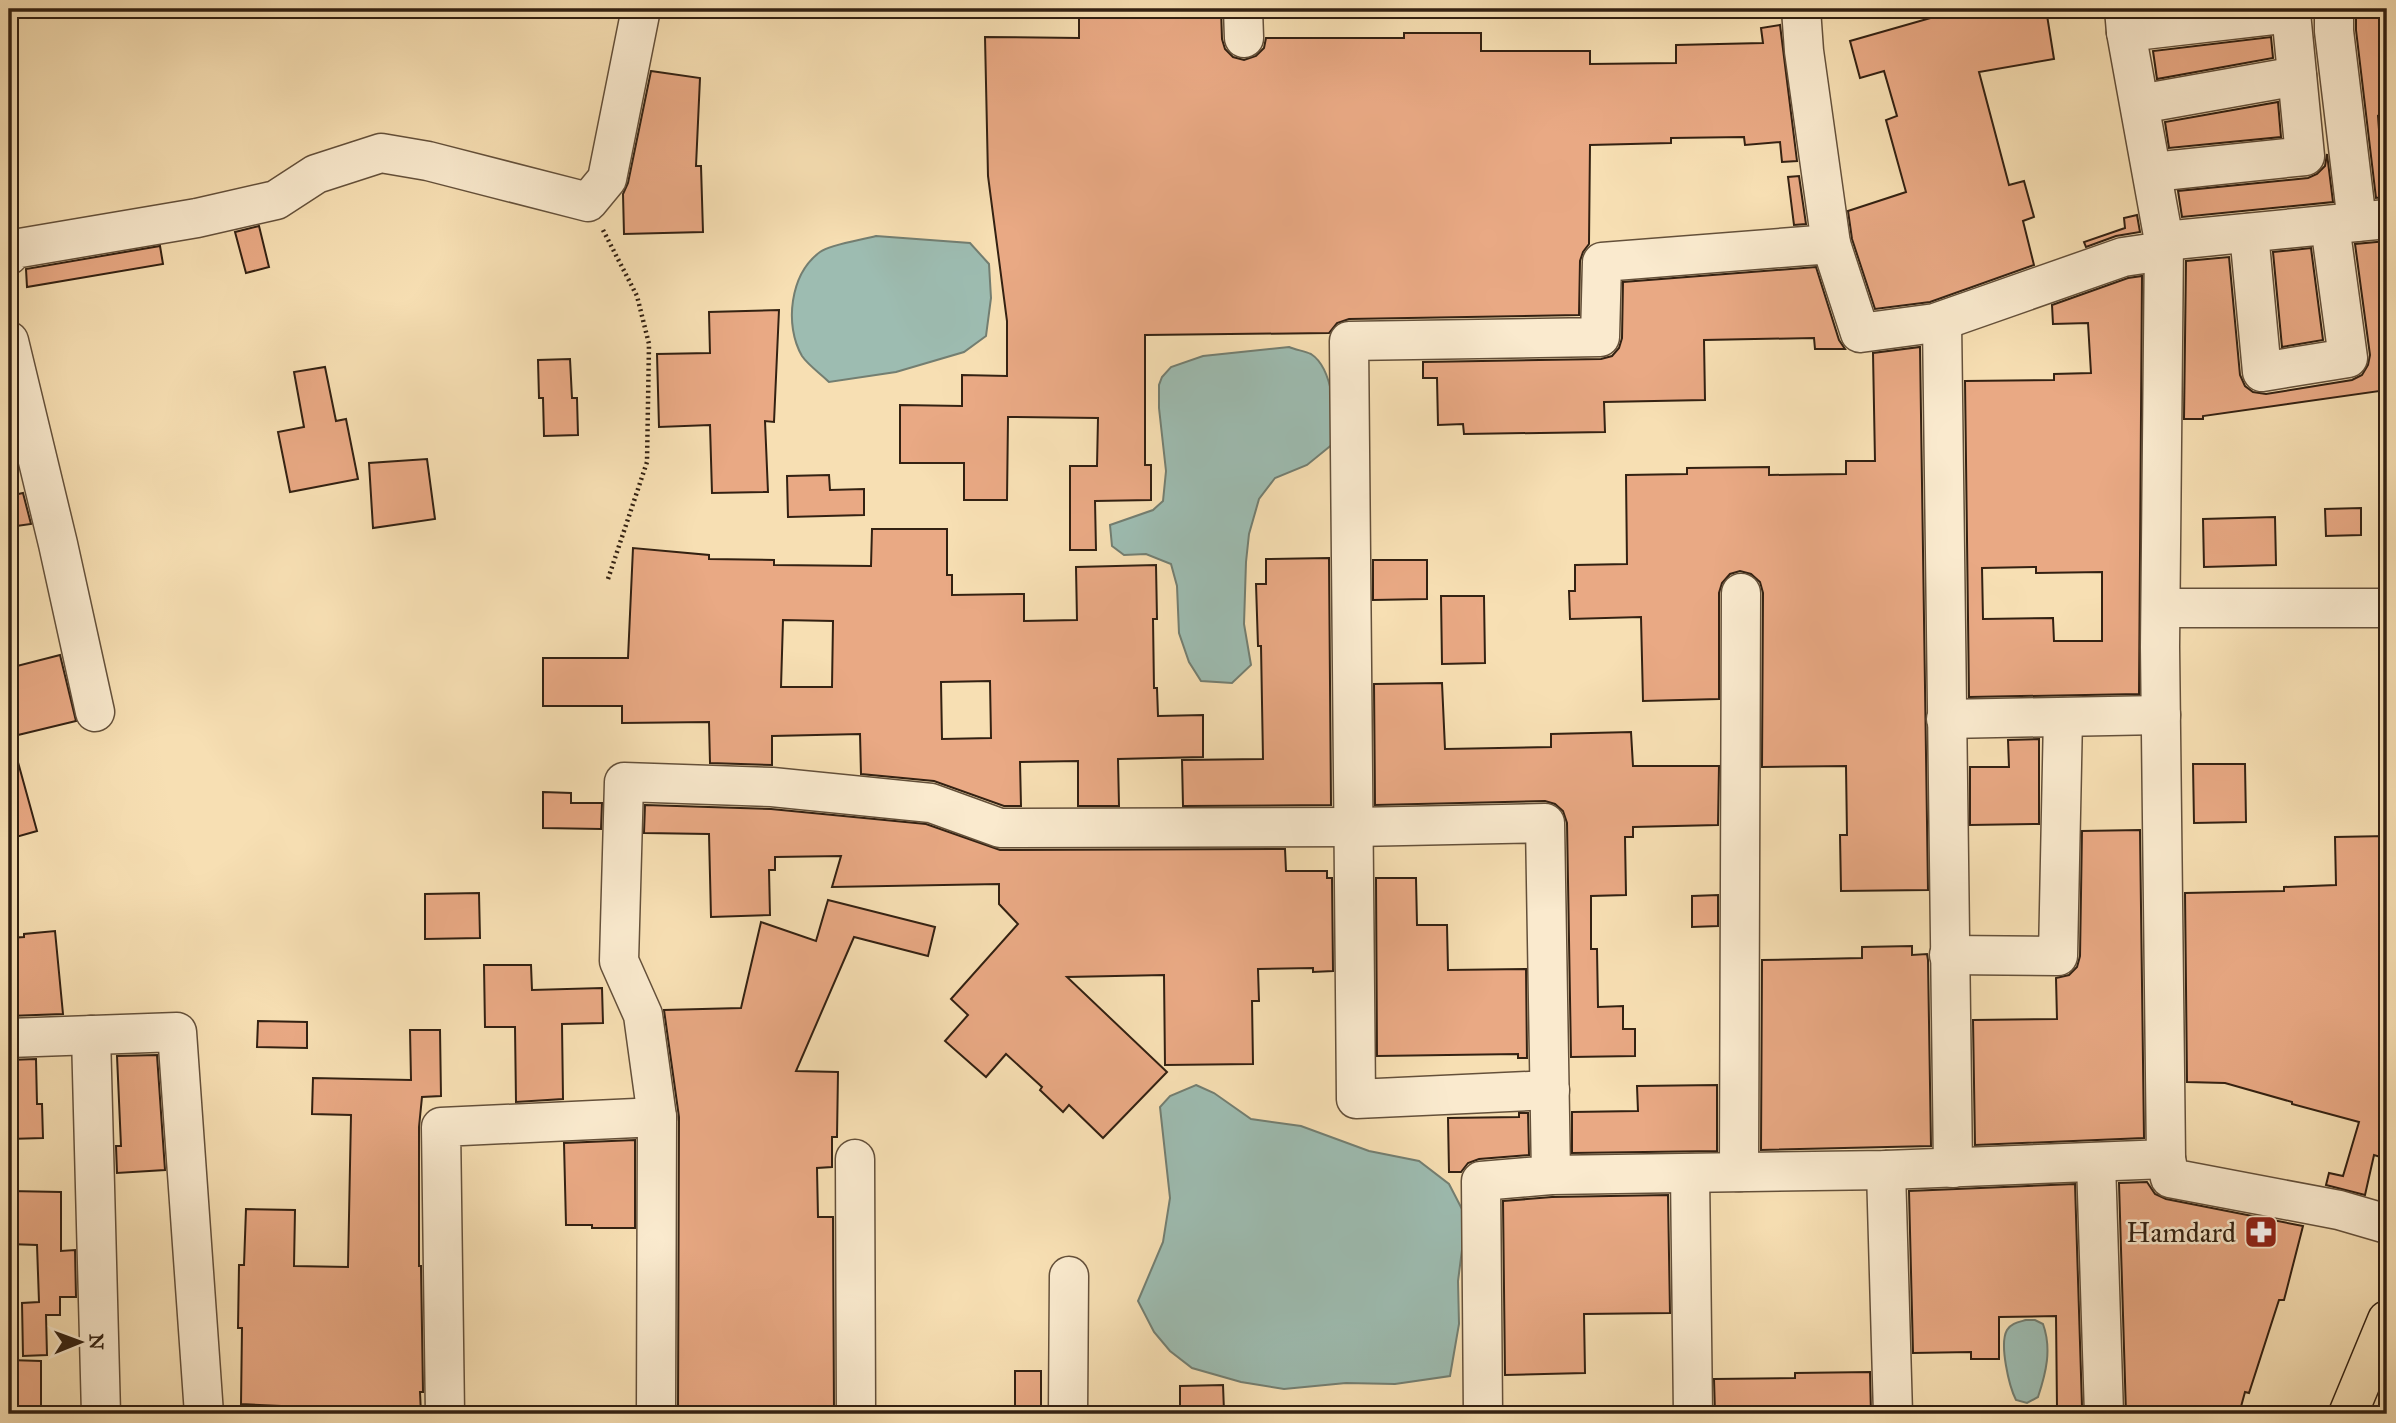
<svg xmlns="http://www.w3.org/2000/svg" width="2396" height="1423" viewBox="0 0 2396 1423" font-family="'IM FELL Great Primer',serif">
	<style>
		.water { fill: #9dbcb1; stroke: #737e71; stroke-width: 2 }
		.building { fill: #e9a984; stroke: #332112; stroke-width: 2; fill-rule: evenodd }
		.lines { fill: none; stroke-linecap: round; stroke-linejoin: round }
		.minor-casing { stroke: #64503a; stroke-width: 41 }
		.highway-casing { stroke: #332112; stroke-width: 41 }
		.path { stroke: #332112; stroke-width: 4.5; stroke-dasharray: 2 3.5; stroke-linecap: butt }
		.minor { stroke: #faeace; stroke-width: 38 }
		.highway { stroke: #f7dfb3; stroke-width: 38 }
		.labels { text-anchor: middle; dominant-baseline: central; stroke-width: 5; stroke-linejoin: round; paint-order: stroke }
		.poi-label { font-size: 28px; fill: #332112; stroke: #faeace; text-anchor: end }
	</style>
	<rect width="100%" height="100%" fill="#f7dfb3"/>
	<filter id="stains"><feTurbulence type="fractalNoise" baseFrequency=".00286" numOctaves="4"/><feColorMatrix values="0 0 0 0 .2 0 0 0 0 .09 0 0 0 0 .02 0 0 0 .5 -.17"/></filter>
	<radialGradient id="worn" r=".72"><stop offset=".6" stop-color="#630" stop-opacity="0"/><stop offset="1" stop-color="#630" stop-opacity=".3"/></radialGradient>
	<!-- water -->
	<g class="water">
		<path d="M876,236L970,243L989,264L991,298L986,336L964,352L896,372L829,382C821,374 808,365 802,356C784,325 790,274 820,252C831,244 862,240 876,236Z"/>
		<path d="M1289,347C1296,350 1305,351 1311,354C1334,369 1336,419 1334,443L1307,465L1275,478L1259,499L1249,534L1246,562L1244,624L1251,665L1232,683L1201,681L1189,662L1179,633L1177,586L1171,564L1146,554L1124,555L1112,546L1110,525L1153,510L1163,501L1166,471L1159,408V385L1162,377L1171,367L1203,356Z"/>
		<polygon points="1196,1085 1214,1093 1251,1119 1301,1126 1369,1151 1419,1161 1449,1184 1463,1211 1462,1250 1458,1281 1459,1324 1450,1376 1395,1384 1346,1383 1284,1389 1241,1382 1192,1368 1170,1351 1154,1332 1138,1301 1163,1242 1170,1198 1160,1107 1170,1096"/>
		<path d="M2026,1320H2035L2043,1324C2052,1349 2046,1373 2038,1397L2027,1403L2016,1400C2009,1386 1999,1344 2007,1330C2011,1323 2019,1322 2026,1320Z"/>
	</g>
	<!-- building -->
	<g class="building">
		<polygon points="1079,9 1221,9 1222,39 1225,49 1233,57 1244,60 1256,56 1264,48 1266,38 1404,38 1404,33 1481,33 1481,51 1590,51 1590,64 1676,63 1676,45 1763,43 1761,28 1780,25 1797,161 1782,162 1780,142 1745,145 1744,137 1671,138 1671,143 1590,145 1589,244 1583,252 1580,261 1579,315 1349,319 1337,323 1329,333 1145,335 1145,465 1151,465 1151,500 1095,501 1096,550 1070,550 1070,466 1097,466 1098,418 1008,417 1007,500 964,500 964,463 900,463 900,405 962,406 962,375 1007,376 1007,321 988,176 985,37 1079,38"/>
		<polygon points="1962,9 2046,9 2054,59 1979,72 2009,185 2024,181 2034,217 2023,221 2034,265 1930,302 1875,309 1852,239 1848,211 1906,192 1886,120 1897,116 1884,71 1860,78 1850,41"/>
		<polygon points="2356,9 2387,9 2386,117 2378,116 2384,197 2376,198 2356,30"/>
		<polygon points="2271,37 2273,58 2157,79 2153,51"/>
		<polygon points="651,71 700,78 696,166 701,166 703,232 624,234 623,194 628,183"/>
		<polygon points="2278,102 2281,137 2169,148 2165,122"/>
		<polygon points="2327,154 2333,202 2182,217 2178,191 2308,178 2317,174 2325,166"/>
		<polygon points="1799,176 1806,224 1794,225 1788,177"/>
		<polygon points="2137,215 2140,232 2116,236 2086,247 2084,242 2125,228 2124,218"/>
		<polygon points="259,226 269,267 246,273 235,232"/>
		<polygon points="2387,241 2387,390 2203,416 2203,419 2184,419 2186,261 2229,257 2240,375 2245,386 2253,392 2266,394 2352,380 2362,375 2368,365 2370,355 2355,244"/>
		<polygon points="160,246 163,264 27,287 26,269"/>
		<polygon points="2311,248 2323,340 2282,347 2273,252"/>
		<polygon points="1816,267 1839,340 1845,349 1815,349 1814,338 1704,340 1705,400 1604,402 1605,432 1464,434 1463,424 1438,425 1437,378 1423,378 1423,362 1601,359 1612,356 1619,348 1622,338 1623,282"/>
		<path d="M2142,276L2139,694L1969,697L1965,381L2054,380V374L2091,373L2088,323L2053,324L2052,305L2128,278ZM2036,567V573L2102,572V641H2054L2053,618L1983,619L1982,568Z"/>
		<polygon points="779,310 774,422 765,421 768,492 712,493 710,425 659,427 657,354 710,353 709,312"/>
		<polygon points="1920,347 1928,890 1841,891 1840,835 1847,835 1846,766 1762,767 1763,593 1760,582 1751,574 1740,571 1730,574 1722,583 1719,593 1719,699 1643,701 1641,617 1570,619 1569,591 1575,591 1575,565 1627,564 1626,475 1687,474 1687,468 1769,467 1769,475 1846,474 1846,461 1875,461 1873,353"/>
		<polygon points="570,359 572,398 577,398 578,435 544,436 543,398 539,398 538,360"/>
		<polygon points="325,367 336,421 346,419 358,479 290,492 278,432 304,427 294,372"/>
		<polygon points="427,459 435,519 373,528 369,463"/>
		<polygon points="829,475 830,490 864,489 864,515 788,517 787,476"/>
		<polygon points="23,493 31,524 9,527 9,496"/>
		<polygon points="2361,508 2361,535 2326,536 2325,509"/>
		<polygon points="2275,517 2276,565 2204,567 2203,519"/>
		<path d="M872,529H947V575H952V595L1024,594V621L1077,620L1076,567L1156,565L1157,619H1153L1154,688H1157L1158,716L1203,715V757L1118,759L1119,806H1078V761L1020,762L1021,806H1004L934,781L861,774L860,734L772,736V765L710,763L709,722L622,723V706H543V658H628L633,548L709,555V559L774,560V565L871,566ZM783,620L833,621L832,687H781ZM990,681L991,738L942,739L941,682Z"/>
		<polygon points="1329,558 1331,805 1183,806 1182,760 1263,759 1261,646 1258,646 1256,584 1266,584 1266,559"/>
		<polygon points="1373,560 1427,560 1427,599 1373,600"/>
		<polygon points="1441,596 1484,596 1485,663 1442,664"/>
		<polygon points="60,655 76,721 18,735 9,698 9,668"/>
		<polygon points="1442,683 1445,749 1551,747 1551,734 1631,732 1633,766 1719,766 1718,825 1633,827 1633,837 1625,837 1626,895 1591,896 1591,949 1597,949 1598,1007 1623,1006 1623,1029 1635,1029 1635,1056 1571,1057 1567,823 1563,811 1555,804 1545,801 1375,805 1374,684"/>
		<polygon points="2039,739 2039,824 1970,825 1970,767 2009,767 2008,740"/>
		<polygon points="16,755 37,831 9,839 9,756"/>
		<polygon points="2193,764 2245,764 2246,822 2194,823"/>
		<polygon points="543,792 571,793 571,803 602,803 601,829 543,828"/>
		<polygon points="645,805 771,809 926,824 1000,850 1285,849 1286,871 1327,871 1327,878 1332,878 1333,971 1313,972 1313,968 1258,969 1259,1001 1252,1001 1253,1064 1165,1065 1164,975 1067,977 1167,1072 1103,1138 1069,1105 1063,1112 1040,1090 1042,1087 1006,1054 986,1077 945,1041 968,1015 951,999 1018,924 999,904 999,884 832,887 841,856 775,857 775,870 769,870 770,915 711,917 709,834 644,833"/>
		<polygon points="2140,830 2144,1138 1975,1145 1973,1020 2057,1019 2056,978 2069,975 2077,967 2080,956 2082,831"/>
		<polygon points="2387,836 2387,1159 2374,1155 2365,1195 2326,1185 2329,1173 2343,1176 2359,1122 2292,1104 2292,1102 2225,1083 2187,1082 2185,893 2284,891 2284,887 2336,885 2335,837"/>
		<polygon points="1376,878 1416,878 1417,925 1447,925 1448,970 1526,969 1527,1058 1518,1058 1518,1054 1377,1056"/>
		<polygon points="479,893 480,938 425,939 425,894"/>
		<polygon points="1718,895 1718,926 1692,927 1692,896"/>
		<polygon points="828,900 935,927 928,956 854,937 796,1071 838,1072 837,1137 832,1137 832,1167 817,1168 818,1217 833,1217 834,1414 678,1414 679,1117 664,1010 741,1008 761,922 816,941"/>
		<polygon points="55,931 63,1014 9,1016 9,938 24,937 24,934"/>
		<polygon points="1912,946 1912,955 1927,954 1928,960 1931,1146 1761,1150 1762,960 1862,958 1862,947"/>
		<polygon points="484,965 531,965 532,990 602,988 603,1023 562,1024 563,1099 516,1102 515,1027 485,1027"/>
		<polygon points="258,1021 307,1022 307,1048 257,1047"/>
		<polygon points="410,1030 440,1030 441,1096 422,1097 419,1127 419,1266 421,1266 423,1392 420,1392 421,1414 324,1414 324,1408 241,1404 242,1328 238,1328 239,1265 244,1265 246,1209 295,1210 294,1266 348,1267 351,1115 312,1114 313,1078 411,1080"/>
		<polygon points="157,1055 165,1170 117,1173 116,1146 121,1146 117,1056"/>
		<polygon points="36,1059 37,1104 42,1104 43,1138 9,1139 9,1060"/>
		<polygon points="1717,1085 1717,1151 1572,1153 1572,1112 1638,1111 1637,1086"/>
		<polygon points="1519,1113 1528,1113 1529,1155 1479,1159 1468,1163 1461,1172 1449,1172 1448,1118 1519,1117"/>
		<polygon points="635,1140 635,1228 592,1228 592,1225 566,1225 564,1143"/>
		<polygon points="2147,1182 2155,1194 2166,1199 2303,1226 2284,1300 2279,1300 2249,1393 2245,1392 2239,1414 2126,1414 2119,1183"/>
		<polygon points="2075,1184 2082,1406 2057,1407 2056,1316 1999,1317 1999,1359 1971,1359 1971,1352 1913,1353 1909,1191"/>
		<polygon points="9,1191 61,1192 61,1251 75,1250 76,1297 60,1297 60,1315 46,1315 47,1355 23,1356 22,1303 39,1302 37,1245 9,1244"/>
		<polygon points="1668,1195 1670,1313 1584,1314 1585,1373 1505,1375 1503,1201 1552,1197"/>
		<polygon points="9,1360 41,1361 41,1414 9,1414"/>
		<rect x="1015" y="1371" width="26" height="43"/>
		<polygon points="1870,1372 1871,1414 1715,1414 1714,1379 1795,1378 1795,1373"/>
		<polygon points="1223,1385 1224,1411 1180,1412 1180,1386"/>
	</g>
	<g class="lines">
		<defs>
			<g id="minor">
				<polyline points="1243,9 1244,38"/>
				<polyline points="1801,9 1804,51 1831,244"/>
				<polyline points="2334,9 2334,31 2357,222"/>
				<polyline points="2126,32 2291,13 2291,9"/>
				<polyline points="2140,104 2297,76"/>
				<polyline points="2153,172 2305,156 2291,13"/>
				<polyline points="2249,233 2262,372 2348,358 2330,225"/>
				<polyline points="2164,241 2387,219"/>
				<polyline points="9,255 14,249 197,218 276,200 316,174 381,153 428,161 588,202 607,179 641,9"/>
				<polyline points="1942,321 1953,1168"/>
				<polyline points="9,341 58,544 95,712"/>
				<polyline points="2161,608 2387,608"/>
				<polyline points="1946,719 2161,715"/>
				<polyline points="1949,955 2058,956 2063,717"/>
				<polyline points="91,1035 101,1414"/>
				<polyline points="9,1038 177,1032 204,1414"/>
				<polyline points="1550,1090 1356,1099 1349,341 1600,337 1602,262 1831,244 1860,333 1935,323 2123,257 2164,251"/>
				<polyline points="657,1117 643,1015 619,961 624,782 772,787 931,803 1000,828 1355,827 1545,823 1551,1175 1481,1181 1483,1414"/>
				<polyline points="855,1159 856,1414"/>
				<polyline points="2166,1159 2170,1178 2339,1210 2387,1224"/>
				<polyline points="2096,1162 2104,1414"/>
				<polyline points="1886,1170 1893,1414"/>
				<polyline points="1739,1172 1741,593"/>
				<polyline points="1690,1173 1693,1414"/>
				<polyline points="1551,1175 1886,1170 2166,1159 2160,647 2164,241 2126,32 2124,9"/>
				<polyline points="445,1414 441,1127 657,1117 656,1414"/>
				<polyline points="1068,1414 1069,1276"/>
			</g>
			<polyline id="highway" points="2348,1414 2387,1320"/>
		</defs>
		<!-- minor casing -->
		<use href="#minor" class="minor-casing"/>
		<!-- highway casing -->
		<use href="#highway" class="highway-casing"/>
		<!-- path -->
		<polyline class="path" points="603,230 637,296 649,344 647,462 607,582"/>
		<!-- minor -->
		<use href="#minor" class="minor"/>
		<!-- highway -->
		<use href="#highway" class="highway"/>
	</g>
	<!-- icons -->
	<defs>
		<symbol id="pharmacy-square" viewBox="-11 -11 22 22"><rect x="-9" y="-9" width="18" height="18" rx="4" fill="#8f2418" stroke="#faeace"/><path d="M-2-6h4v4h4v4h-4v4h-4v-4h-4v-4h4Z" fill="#fff"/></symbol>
	</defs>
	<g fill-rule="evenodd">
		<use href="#pharmacy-square" x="2242" y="1213" width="38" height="38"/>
	</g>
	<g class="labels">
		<!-- poi labels -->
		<g class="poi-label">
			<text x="2236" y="1232">Hamdard</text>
		</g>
	</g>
	<!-- margin -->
	<rect width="2396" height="1423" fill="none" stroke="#f7dfb3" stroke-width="35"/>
	<rect x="10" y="10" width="2375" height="1402" fill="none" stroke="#332112" stroke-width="3.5"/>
	<rect x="18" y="18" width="2361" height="1388" fill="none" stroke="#332112" stroke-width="2"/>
	<!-- north arrow -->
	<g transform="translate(80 1342) rotate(89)" stroke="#faeace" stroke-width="5" paint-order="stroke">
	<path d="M0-5L12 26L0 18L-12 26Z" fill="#332112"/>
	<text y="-10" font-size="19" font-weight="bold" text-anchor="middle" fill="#332112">N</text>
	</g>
	<rect width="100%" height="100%" filter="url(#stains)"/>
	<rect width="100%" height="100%" fill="url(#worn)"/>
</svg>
